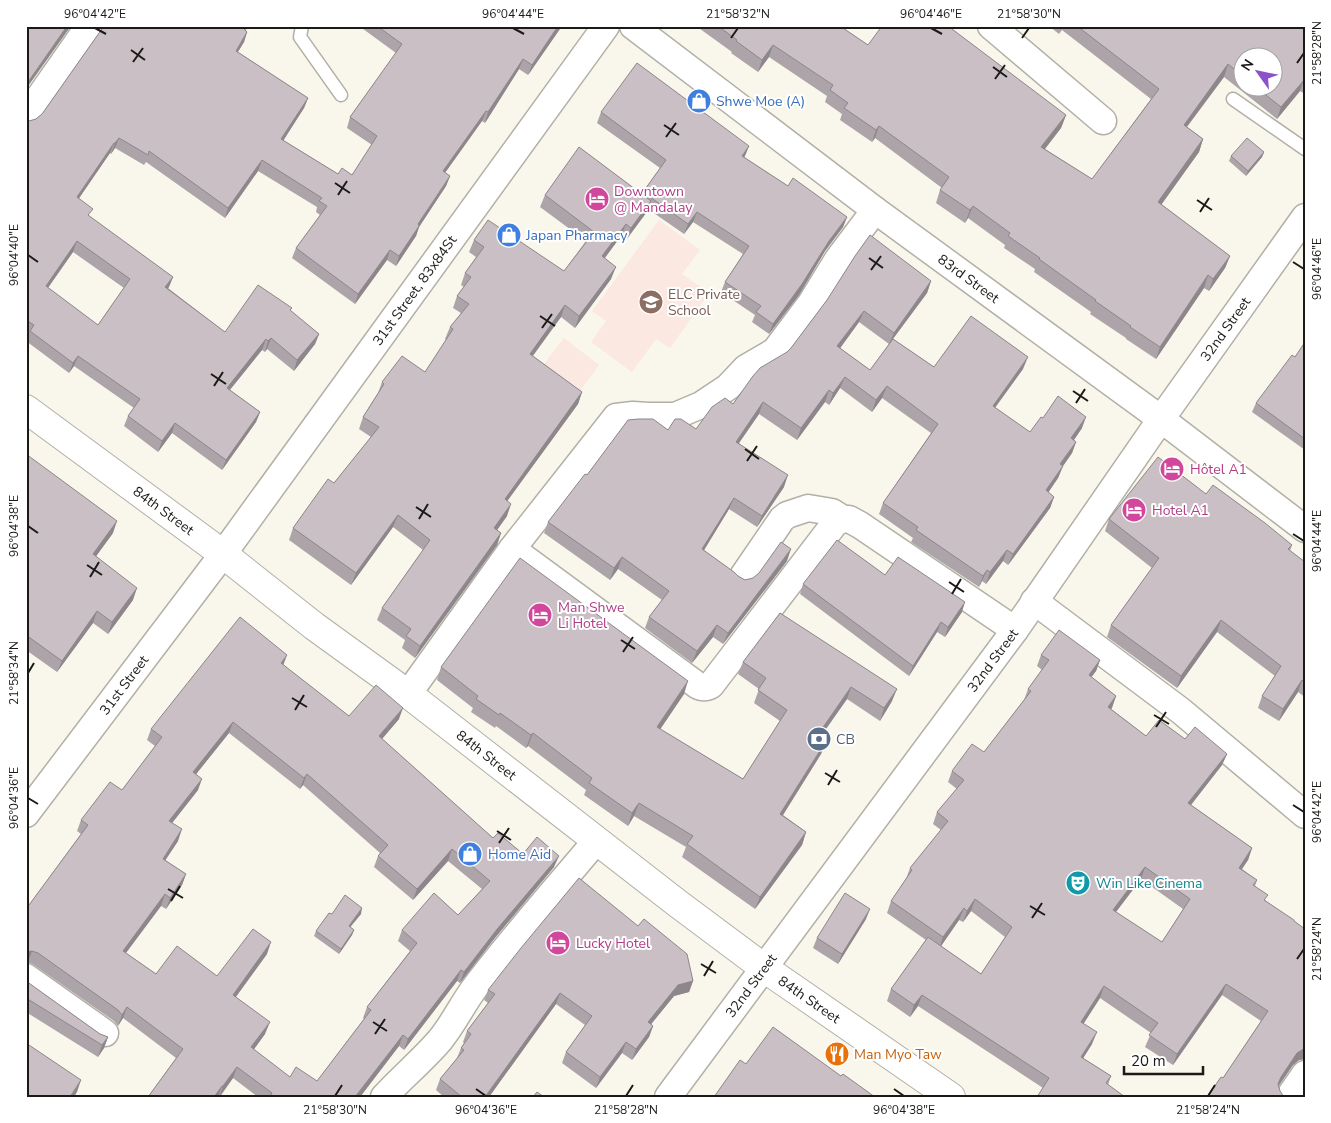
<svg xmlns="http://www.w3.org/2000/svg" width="1331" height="1123" viewBox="0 0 1331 1123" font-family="'Nunito Sans',sans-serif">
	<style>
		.education { fill: #fbe8e0 }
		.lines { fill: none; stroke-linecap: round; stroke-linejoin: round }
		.lane-casing { stroke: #b2b0a6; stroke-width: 15 }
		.street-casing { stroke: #b2b0a6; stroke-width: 29 }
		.secondary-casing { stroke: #b2b0a6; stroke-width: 30 }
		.lane { stroke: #fff; stroke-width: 12 }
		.street { stroke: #fff; stroke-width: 26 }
		.secondary { stroke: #fff; stroke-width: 28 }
		.wall { fill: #ada4a9; fill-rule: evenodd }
		.shaded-wall { fill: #8d868a }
		.building { fill: #c9bfc5; stroke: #8d868a; fill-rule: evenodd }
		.ticks { fill: none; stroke: #1b1a16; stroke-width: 2 }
		.labels { text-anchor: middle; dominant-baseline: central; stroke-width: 4; stroke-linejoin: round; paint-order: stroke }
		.shop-label { font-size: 14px; fill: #366cbe; stroke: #fff; text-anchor: start }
		.hotel-label { font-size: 14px; fill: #b23c85; stroke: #fff; text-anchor: start }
		.street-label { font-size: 14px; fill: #1b1a16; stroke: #fff }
		.education-label { font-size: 14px; fill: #785e54; stroke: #fff; text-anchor: start }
		.service-label { font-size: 14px; fill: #4e5e75; stroke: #fff; text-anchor: start }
		.culture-label { font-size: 14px; fill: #0d838f; stroke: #fff; text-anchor: start }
		.food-label { font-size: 14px; fill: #c56008; stroke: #fff; text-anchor: start }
		.neatline { fill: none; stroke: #1b1a16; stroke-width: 2 }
		.ticks-label { font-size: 12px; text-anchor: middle; fill: #1b1a16 }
	</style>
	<rect width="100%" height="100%" fill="#f9f7ec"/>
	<!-- education -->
	<g class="education">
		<polygon points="659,220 700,250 682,274 709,293 670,348 656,339 632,372 591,342 606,321 592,311"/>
		<polygon points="564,338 599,365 577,395 541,368"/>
	</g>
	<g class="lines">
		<defs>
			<g id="lane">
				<polyline points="302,26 300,37 341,95"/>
				<polyline points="1233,99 1305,149"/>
			</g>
			<g id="street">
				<path id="s1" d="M633,26L875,210L1161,419L1305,529"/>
				<polyline points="991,26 1103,121"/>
				<polyline points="26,116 89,26"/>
				<polyline points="512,549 616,417 633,415 648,416 675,416 701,405 728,387 746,368 775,351 811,303 838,259 875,210"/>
				<polyline points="743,576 782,519 787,515 808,508 832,512 843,519 849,519 860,525 1015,630"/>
				<polyline points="1034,601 1181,711 1305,815"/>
				<path d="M408,694L512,549L697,685C702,688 706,688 711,685L835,523L843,519"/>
				<path id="s2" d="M26,814L223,554L606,26"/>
				<polyline points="26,977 105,1033"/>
				<path d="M384,1097C402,1077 423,1060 440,1040C454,1023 463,1003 476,986C514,936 556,889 596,841"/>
				<path id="s3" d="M668,1097L1015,630L1161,419L1305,217"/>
				<polyline points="1289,1097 1305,1074"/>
			</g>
			<g id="secondary">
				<path id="s4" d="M26,409L223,554L314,626L412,697L677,903L764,968L951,1097"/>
			</g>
		</defs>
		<!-- lane casing -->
		<use href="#lane" class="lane-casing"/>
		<!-- street casing -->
		<use href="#street" class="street-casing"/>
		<!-- secondary casing -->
		<use href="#secondary" class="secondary-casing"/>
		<!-- lane -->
		<use href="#lane" class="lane"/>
		<!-- street -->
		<use href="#street" class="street"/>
		<!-- secondary -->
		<use href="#secondary" class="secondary"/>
	</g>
	<!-- wall -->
	<g class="wall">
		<path d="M104,26H248L246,30L247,32L244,42L238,52L308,98L304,108L283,140L338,174L352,175L372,145L347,128L350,117L396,53L359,26H562L528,75L519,69L485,123L482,121L445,173L450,176L446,186L419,227L416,236L396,266L387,260L355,304L292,258L296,248L320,215L316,212L317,207L258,171L225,218L146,162L144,165L115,148L111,154L110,153L79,198L90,217L173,277L168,288L225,332L291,311L319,334L315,344L294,371L267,349L265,352L262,350L230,390L260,412L256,422L222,470L172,433L158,452L124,426L128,416L134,408L74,366L69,373L26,341L28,335L26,333V120L29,121L36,119L42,114ZM73,252L124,288L98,325L48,288Z"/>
		<path d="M696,26H840L868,45L1066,115L1061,128L1045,149L1092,179L1151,99L1062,30L1059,34L1049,26H1296L1297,27L1305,26V94L1300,91L1277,119L1224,77L1187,127L1203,139L1199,152L1161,204L1230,256L1225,268L1209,291L1204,288L1156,359L1126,339V338L1090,314L1091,312L1034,272L1035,269L1004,248L1005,245L968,218L965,223L936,203L940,190L942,188L875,138L872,142L840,120L842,114L825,102L827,96L769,57L758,72L731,53L732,52ZM1244,58L1274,88H1244Z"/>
		<polygon points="601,112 749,146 744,157 788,186 847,217 843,227 825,251 799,295 769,334 752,322 755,315 721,292 725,282 743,254 693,222 684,234 648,209 646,213 626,240 621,236 605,258 611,279 575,328 561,317 533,356 582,392 578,404 507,501 507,516 497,530 501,533 497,545 415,658 402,648 405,640 377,620 382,608 423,550 393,527 351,585 289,540 293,528 334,483 371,437 359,429 363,417 378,393 382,382 425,372 446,340 445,339 450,327 461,313 453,308 457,296 464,287 461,285 465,273 476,257 469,252 474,240 564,271 586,241 540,207 545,195 642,195 643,192 660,168 597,123"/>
		<polygon points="1264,152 1262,157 1246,176 1229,161 1231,156"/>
		<path d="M931,281L927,293L893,339L934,367L1023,369L995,408L1030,432L1043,418L1082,428L1074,440L1076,442L1072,453L1063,466L1058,478L1048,492L1054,497L1050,508L1008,565L1003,561L986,584L982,581L979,587L911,542L913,538L879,514L883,503L931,433L882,398L872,412L840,388L829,405L825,402L797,440L759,414L739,443L784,487L757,527L729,509L704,550L738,576L745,580L753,578L787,561L723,644L713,637L692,663L645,628L649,617L662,600L618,569L610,580L544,533L548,522L587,475L668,430L696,429L733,404L791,348L827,300ZM859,322L889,344L870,370L840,348Z"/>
		<polygon points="1305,342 1305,450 1252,412 1256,403 1295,357"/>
		<polygon points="26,454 113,533 96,556 133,600 108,634 93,623 57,672 26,650"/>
		<polygon points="1206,494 1292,545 1290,551 1305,562 1305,697 1298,692 1279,721 1258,708 1262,696 1275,676 1217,632 1177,688 1107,637 1111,625 1152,568 1105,531 1109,519"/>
		<polygon points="885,575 962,612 945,637 937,632 909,676 800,594 803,584"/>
		<polygon points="780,613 892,701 880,721 847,699 820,738 826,741 821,754 783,815 806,832 802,845 755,909 682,857 686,847 634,816 628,826 584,795 586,790 528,746 526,748 496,726 495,728 471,712 473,708 437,680 441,667 684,694 660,729 743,779 780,721 754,703 759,689 738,674 743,662"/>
		<path d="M1041,655L1100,660L1096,671L1091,677L1116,696L1111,709L1146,736L1185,739L1227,754L1222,765L1191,805L1252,848L1248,860L1242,869L1257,880L1255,886L1266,901L1305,929V1059L1299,1060L1293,1065L1279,1086L1223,1078L1261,1021L1222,995L1173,1065L1145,1047L1151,1033L1100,998L1083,1024L1092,1044L1083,1058L1111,1076L1108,1085L1043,1088L918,1006L910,1017L887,1001L891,989L926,940L887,913L891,901L906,879L910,868L941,830L933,824L937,812L957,789L948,782L952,771L984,752L1024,700L1028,689L1042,670L1037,666ZM1141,879L1183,909L1162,942L1116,912ZM971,911L1005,937L981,974L941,946L959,920L963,922Z"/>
		<path d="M283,665L349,716L399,719L382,739L493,838L523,854L554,867L494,939L460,983L457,981L404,1050L399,1046L360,1097H258L233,1078L220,1097H148L176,1058L123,1018L118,1026L114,1021L34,965L28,962H26V903L29,905L81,834L77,831L81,820L122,790L155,746L147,740L151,729ZM229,733L300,789L303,785L380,853L378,856L374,867L413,900L448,861L482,889L458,915L402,930L398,941L410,951L367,1007L363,1018L364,1019L317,1081L290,1077L253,1050L265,1034L236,997L267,954L217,976L156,974L126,953L161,906L166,909L182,885L186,874L165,860L178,841L172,823L198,790L196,774Z"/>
		<polygon points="332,914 361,914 350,927 354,930 352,935 339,954 314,936 316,931"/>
		<polygon points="866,919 838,964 813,948 817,938"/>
		<polygon points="26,981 100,1034 108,1037 104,1048 98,1057 26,1012"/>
		<polygon points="693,981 689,992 674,996 651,1024 653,1026 649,1037 632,1060 622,1053 596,1088 562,1063 566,1052 585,1025 556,1004 489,1097 444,1097 436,1090 440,1079 457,1058 461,1048 464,1043 463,1042 467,1031 488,1003 484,1000 488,990"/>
	</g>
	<!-- shaded-wall -->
	<g class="shaded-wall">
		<polygon points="67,26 71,26 26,89 26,85"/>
		<polygon points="558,26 562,26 528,75 532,65"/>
		<polygon points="247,32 244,42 232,61 236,51"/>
		<polygon points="773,45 769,57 758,72 762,60"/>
		<polygon points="523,59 519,69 485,123 488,112"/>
		<polygon points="1228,64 1224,77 1179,137 1184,125"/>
		<polygon points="1304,79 1300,91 1277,119 1281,107"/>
		<polygon points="308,98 304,108 278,149 281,139"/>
		<polygon points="486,111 482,121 439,181 443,171"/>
		<polygon points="1066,115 1061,128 1037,159 1041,147"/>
		<polygon points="879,126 875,138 872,142 876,130"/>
		<polygon points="119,138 115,148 111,154 115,143"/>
		<polygon points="1203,139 1199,152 1154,215 1158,202"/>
		<polygon points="114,143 110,153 73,207 77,197"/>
		<polygon points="749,146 745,156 738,166 742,156"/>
		<polygon points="1264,152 1262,157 1246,176 1248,171"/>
		<polygon points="262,160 258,171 225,218 228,208"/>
		<polygon points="450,176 446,186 419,227 416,236 396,266 399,256 418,224"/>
		<polygon points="651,201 646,213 626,240 631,228"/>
		<polygon points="973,206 968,218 965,223 970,210"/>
		<polygon points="697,212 693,222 684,234 688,224"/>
		<polygon points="847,217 843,227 825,251 799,295 769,334 773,324 829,241"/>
		<polygon points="626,224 621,236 597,268 602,256"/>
		<polygon points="77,241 73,252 42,296 46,286"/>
		<polygon points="390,250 387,260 355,304 358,294"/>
		<polygon points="1230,256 1225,268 1209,291 1213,279"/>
		<polygon points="616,267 611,279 575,328 579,316"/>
		<polygon points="1208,275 1204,288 1156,359 1160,347"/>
		<polygon points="173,277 169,287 162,297 165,287"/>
		<polygon points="931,281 927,293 889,344 894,333"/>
		<polygon points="565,305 561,317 525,366 530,354"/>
		<polygon points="864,311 859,322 833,358 837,346"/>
		<polygon points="319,334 315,344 294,371 297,360"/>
		<polygon points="271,338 267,349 265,352 268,341"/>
		<polygon points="266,339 262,350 223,398 227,388"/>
		<polygon points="78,356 74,366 69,373 73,363"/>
		<polygon points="1028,357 1023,369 988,417 993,406"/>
		<polygon points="845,377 840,388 829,405 833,393"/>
		<polygon points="887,386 882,398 872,412 876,400"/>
		<polygon points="829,390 825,402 797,440 801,428"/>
		<polygon points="582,392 578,404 500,511 505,499"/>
		<polygon points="763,402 759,414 732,453 736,442"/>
		<polygon points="260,412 256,422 222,470 226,460"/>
		<polygon points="1086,417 1082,428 1067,450 1071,438"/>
		<polygon points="175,423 172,433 158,452 162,441"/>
		<polygon points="1076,442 1072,453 1056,476 1060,464"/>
		<polygon points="1063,466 1058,478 1042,502 1046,490"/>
		<polygon points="788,475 784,487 757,527 762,516"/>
		<polygon points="1054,497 1050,508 1008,565 1013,554"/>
		<polygon points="734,498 729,509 698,560 702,549"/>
		<polygon points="511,504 507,516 490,540 494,528"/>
		<polygon points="398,515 393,527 351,585 356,573"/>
		<polygon points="117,521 113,533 89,566 93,554"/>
		<polygon points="501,533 497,545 415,658 420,646"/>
		<polygon points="791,549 787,561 723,644 728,633"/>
		<polygon points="1007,550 1003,561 986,584 990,572"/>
		<polygon points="622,557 618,569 610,580 614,568"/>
		<polygon points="987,570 982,581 979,587 983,576"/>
		<polygon points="137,588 133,600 108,634 112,622"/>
		<polygon points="965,602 962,612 945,637 948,627"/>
		<polygon points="97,611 93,623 57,672 62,661"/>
		<polygon points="1221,620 1217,632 1177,688 1181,676"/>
		<polygon points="941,622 937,632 909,676 913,666"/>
		<polygon points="717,625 713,637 692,663 697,651"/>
		<polygon points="287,655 283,666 281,663"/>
		<polygon points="1100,660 1096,671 1084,687 1089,675"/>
		<polygon points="1302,680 1298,692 1279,721 1283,709"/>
		<polygon points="688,681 684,694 653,740 657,727"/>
		<polygon points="851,687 847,699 812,748 817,736"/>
		<polygon points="897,689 892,701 880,721 884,708"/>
		<polygon points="1116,696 1112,708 1104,718 1108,707"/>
		<polygon points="403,708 399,719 375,747 379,736"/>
		<polygon points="233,722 229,733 189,783 193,772"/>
		<polygon points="533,733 528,746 526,748 531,735"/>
		<polygon points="826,741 821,754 776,826 780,814"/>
		<polygon points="1227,754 1222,765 1183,815 1188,803"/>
		<polygon points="307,774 303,785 300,789 304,778"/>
		<polygon points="202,779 198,790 165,832 169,821"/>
		<polygon points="639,803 634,816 628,826 632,813"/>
		<polygon points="182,829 178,841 159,870 163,859"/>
		<polygon points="806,832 802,845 755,909 760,897"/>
		<polygon points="1252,848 1248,860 1235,879 1239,868"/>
		<polygon points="452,849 448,861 413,900 417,889"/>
		<polygon points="559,856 554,867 494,939 460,983 464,972 498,928"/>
		<polygon points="1145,867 1141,879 1109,921 1113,910"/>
		<polygon points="186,874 182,885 166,909 170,898"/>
		<polygon points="165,894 161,906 119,962 123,951"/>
		<polygon points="975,899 971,911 963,922 967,911"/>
		<polygon points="362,908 361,914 347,931 349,926"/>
		<polygon points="964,908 959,920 939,949 943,937"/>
		<polygon points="870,909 866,919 838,964 842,954"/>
		<polygon points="354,930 352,935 339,954 341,949"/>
		<polygon points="271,942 267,954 229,1006 233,995"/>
		<polygon points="32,951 28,962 26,962 26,952"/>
		<polygon points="461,970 457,981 404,1050 408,1039"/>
		<polygon points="693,981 689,992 674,996 644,1033 648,1022 678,985"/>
		<polygon points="1226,984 1222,995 1173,1065 1177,1054"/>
		<polygon points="1104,986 1100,998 1077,1034 1081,1022"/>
		<polygon points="560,993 556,1004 489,1097 485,1097"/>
		<polygon points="922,995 918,1006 910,1017 914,1005"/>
		<polygon points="127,1007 123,1018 118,1026 122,1015"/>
		<polygon points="270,1022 265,1034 247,1059 251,1047"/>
		<polygon points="653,1026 649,1037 632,1060 636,1049"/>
		<polygon points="1097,1032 1092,1044 1077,1068 1081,1057"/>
		<polygon points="403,1035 399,1046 360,1097 355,1097"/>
		<polygon points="108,1037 104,1048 98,1057 102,1045"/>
		<polygon points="626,1042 622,1053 596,1088 600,1077"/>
		<polygon points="1305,1048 1305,1059 1299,1060 1293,1065 1276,1089 1281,1077 1297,1053"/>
		<polygon points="237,1067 233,1078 219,1097 223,1086"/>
		<polygon points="81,1080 77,1092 74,1097 70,1097"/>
		<polygon points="222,1086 218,1097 214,1097"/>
	</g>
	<!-- building -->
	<g class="building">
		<polygon points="26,26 67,26 26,85"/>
		<path d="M104,26H246L244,29L247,32L236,51L308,98L281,139L338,174L342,168L352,175L377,136L350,117L402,44L377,26H558L532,65L523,59L488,112L486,111L443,171L450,176L418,224L419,226L399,256L390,250L358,294L296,248L327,206L319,201L322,198L262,160L228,208L149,151L148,155L119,138L115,143H114L77,197L93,209L88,215L173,277L165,287L225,332L258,285L292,308L290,310L319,334L297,360L271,338L268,341L266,339L227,388L260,412L226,460L175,423L162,441L128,416L140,399L78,356L73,363L30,331L34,325L26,320V120L29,121L36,119L42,114ZM77,241L130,279L98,325L46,286Z"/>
		<polygon points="718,26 840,26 868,45 882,26 948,26 1066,115 1041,147 1092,179 1159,89 1077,26 1296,26 1297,27 1298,26 1305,26 1305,79 1281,107 1257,88 1274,88 1274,58 1244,58 1244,77 1228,64 1184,125 1203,139 1158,202 1230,256 1213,279 1208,275 1160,347 1130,327 1131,326 1095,301 1096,300 1039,259 1040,258 1008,236 1010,233 973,206 970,210 940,190 949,177 879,126 876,130 844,108 848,103 830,90 833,85 773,45 762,60 736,41 737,40"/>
		<polygon points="637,63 749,146 742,156 788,186 793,178 847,217 829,241 802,284 773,324 756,312 761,306 725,282 749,246 697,212 688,224 643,192 666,160 601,112"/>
		<polygon points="1247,138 1264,152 1248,171 1231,156"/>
		<polygon points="579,147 651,201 631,228 626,224 602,256 616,267 579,316 565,305 530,354 582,392 505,499 511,504 494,528 501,533 420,646 406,636 411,629 382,608 430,540 398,515 356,573 293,528 328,479 334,483 379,427 363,417 384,384 382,382 402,356 425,372 453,329 450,327 469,304 457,296 471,277 465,273 484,247 474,240 488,220 564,271 594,232 545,195"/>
		<polygon points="870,235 931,281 894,333 864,311 837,346 870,370 893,339 934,367 971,316 1028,357 993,406 1030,432 1041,417 1043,418 1058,396 1086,417 1071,438 1076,442 1060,464 1063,466 1046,490 1054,497 1013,554 1007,550 990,572 987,570 983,576 916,530 918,527 883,503 938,424 887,386 876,400 845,377 833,393 829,390 801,428 763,402 736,442 788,475 762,516 734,498 702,549 734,572 738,576 745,580 753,578 759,573 781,542 791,549 728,633 717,625 697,651 649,617 669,591 622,557 614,568 548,522 585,474 587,475 628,420 638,419 653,419 668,430 675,419 681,419 696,429 712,407 725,398 733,404 753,376 760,368 787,352 791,348 827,300 855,256"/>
		<polygon points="1305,342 1305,439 1256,403 1292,355 1295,357"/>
		<polygon points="26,454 117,521 93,554 137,588 112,622 97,611 62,661 26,635"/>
		<polygon points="1158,457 1206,494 1213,485 1265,523 1292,545 1288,549 1305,562 1305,682 1302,680 1283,709 1262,696 1281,666 1221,620 1181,676 1111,625 1159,558 1109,519"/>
		<polygon points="837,540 885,575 898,557 965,602 948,627 941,622 913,666 803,584"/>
		<polygon points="520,558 688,681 657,727 743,779 787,710 758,690 766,678 743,662 780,613 897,689 884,708 851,687 817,736 826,741 780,814 806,832 760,897 687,844 693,836 639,803 632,813 589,783 592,778 533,733 531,735 500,713 499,715 476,699 478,696 441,667"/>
		<path d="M240,617L287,655L281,663L349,716L376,685L403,708L379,736L493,838L498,833L523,854L537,837L559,856L498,928L464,972L461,970L408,1039L403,1035L355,1097H270L272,1093L237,1067L223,1086H222L214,1097H148L183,1049L127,1007L122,1015L118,1010L38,953L32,951L26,952V903L29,905L88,825L81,820L110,782L122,790L162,737L151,729ZM233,722L304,778L307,774L388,845L378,856L417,889L452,849L490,881L458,915L434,893L402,930L417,943L367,1007L371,1010L317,1081L296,1067L290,1077L251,1047L270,1022L233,995L271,942L253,929L217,976L177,946L156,974L123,951L165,894L170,898L186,874L163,859L182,829L169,821L202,779L193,772Z"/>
		<path d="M1059,630L1100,660L1089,675L1116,696L1108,707L1146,736L1159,720L1185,739L1195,727L1227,754L1188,803L1252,848L1239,868L1257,880L1253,885L1268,895L1264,900L1294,920V921L1305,929V1048L1297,1053L1281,1077L1278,1084L1280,1091L1284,1097H1207L1221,1077L1223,1078L1268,1011L1226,984L1177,1054L1149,1035L1158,1023L1104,986L1081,1022L1097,1032L1081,1057L1111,1076L1106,1083L1125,1097H1037L1049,1078L922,995L914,1005L891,989L928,937L981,974L1012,927L975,899L967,911L964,908L943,937L891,901L912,870L910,868L948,821L937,812L964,780L952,771L972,744L984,752L1031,691L1028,689L1049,660L1041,655ZM1145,867L1190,899L1162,942L1113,910Z"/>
		<polygon points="579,878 638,926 644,919 687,954 693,981 678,985 648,1022 653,1026 636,1049 626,1042 600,1077 566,1052 592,1016 560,993 485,1097 462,1097 440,1079 464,1050 461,1048 471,1034 467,1031 495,994 488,990 521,948"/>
		<polygon points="845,893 870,909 842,954 817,938"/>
		<polygon points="345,895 362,908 349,926 354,930 341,949 316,931 329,913 332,914"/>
		<polygon points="26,981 100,1034 108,1037 102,1045 26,998"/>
		<polygon points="773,1027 841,1076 843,1074 875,1097 714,1097 740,1060 746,1064"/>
		<polygon points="26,1043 81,1080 70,1097 26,1097"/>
		<polygon points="537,1092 544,1097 533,1097"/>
	</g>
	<!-- ticks -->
	<path class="ticks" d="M95,28L106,34M513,28L524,34M931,28L942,34M731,38L738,28M1022,38L1029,28M131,50L145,60M133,62L143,48M1297,63L1304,53M993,67L1007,77M995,79L1005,65M664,125L679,135M666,137L676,123M335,183L350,193M338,195L347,181M1197,200L1212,210M1200,212L1209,198M28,255L38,262M869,258L883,268M1293,262L1304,269M871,270L881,256M540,316L555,326M542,328L552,314M211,374L226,384M214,386L223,372M1073,391L1088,401M1076,403L1085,389M745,449L759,459M747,461L757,446M416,507L431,517M419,519L428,504M28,526L38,533M1293,534L1304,541M87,565L102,575M90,577L99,562M949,582L964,592M952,594L961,579M621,640L635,649M623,652L633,637M28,673L34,663M292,698L307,707M295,710L304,695M1154,715L1169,724M1156,727L1166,712M825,773L840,782M828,785L837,770M28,798L38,804M1293,805L1304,812M497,831L511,840M499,843L509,828M168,889L183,898M171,901L180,886M1030,906L1045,915M1032,918L1042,903M1297,959L1304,949M701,964L716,973M704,976L713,961M373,1022L387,1031M375,1034L385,1019M476,1089L486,1096M894,1089L904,1096M335,1096L342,1085M626,1096L633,1085M1208,1096L1215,1085"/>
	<!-- icons -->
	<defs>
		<symbol id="shop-disc" viewBox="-11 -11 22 22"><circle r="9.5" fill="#3f7fe0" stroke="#fff"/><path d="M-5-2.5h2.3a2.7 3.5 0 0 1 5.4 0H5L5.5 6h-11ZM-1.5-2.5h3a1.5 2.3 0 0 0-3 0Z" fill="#fff"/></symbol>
		<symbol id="hotel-disc" viewBox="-11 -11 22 22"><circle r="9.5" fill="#d1479c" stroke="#fff"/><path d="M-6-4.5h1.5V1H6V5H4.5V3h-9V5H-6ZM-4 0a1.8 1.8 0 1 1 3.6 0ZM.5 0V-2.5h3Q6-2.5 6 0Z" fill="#fff"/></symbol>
		<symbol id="school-disc" viewBox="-11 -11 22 22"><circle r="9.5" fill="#8d6e63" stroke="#fff"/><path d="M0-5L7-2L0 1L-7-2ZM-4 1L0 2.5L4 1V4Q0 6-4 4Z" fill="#fff"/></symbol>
		<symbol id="bank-disc" viewBox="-11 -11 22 22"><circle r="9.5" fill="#5c6f8a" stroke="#fff"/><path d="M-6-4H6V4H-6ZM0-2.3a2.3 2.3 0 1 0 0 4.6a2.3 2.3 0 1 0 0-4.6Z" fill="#fff"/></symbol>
		<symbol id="theatre-disc" viewBox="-11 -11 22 22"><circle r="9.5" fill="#0f9aa8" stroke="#fff"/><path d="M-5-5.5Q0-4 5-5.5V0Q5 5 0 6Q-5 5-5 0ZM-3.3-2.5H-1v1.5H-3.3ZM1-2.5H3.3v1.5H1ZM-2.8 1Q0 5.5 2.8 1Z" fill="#fff"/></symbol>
		<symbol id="restaurant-disc" viewBox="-11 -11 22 22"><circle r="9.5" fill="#e8710a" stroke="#fff"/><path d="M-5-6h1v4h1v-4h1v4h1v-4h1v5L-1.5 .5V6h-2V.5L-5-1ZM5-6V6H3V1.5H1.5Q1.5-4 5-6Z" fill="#fff"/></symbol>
	</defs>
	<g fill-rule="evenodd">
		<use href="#shop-disc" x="685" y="87" width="28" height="28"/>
		<use href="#hotel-disc" x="583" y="185" width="28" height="28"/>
		<use href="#shop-disc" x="495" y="221" width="28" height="28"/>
		<use href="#school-disc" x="637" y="288" width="28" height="28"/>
		<use href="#hotel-disc" x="1158" y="455" width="28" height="28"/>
		<use href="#hotel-disc" x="1120" y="496" width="28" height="28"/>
		<use href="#hotel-disc" x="526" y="601" width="28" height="28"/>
		<use href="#bank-disc" x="805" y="725" width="28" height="28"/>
		<use href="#shop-disc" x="456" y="840" width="28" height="28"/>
		<use href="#theatre-disc" x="1064" y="869" width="28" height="28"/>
		<use href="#hotel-disc" x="544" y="929" width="28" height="28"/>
		<use href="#restaurant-disc" x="823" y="1040" width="28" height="28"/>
	</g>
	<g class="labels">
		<!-- shop labels -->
		<g class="shop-label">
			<text x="716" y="101">Shwe Moe (A)</text>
			<text x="526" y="235">Japan Pharmacy</text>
			<text x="488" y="854">Home Aid</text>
		</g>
		<!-- hotel labels -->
		<g class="hotel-label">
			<text x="614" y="191">Downtown<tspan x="614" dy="16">@ Mandalay</tspan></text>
			<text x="1190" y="469">Hôtel A1</text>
			<text x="1152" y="510">Hotel A1</text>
			<text x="558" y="607">Man Shwe<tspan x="558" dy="16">Li Hotel</tspan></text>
			<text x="576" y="943">Lucky Hotel</text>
		</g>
		<!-- street labels -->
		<g class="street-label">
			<text stroke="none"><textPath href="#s1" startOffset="420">83rd Street</textPath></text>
			<text stroke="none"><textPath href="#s2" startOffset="652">31st Street, 83x84St</textPath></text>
			<text stroke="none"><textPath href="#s3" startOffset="949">32nd Street</textPath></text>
			<text stroke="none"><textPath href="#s4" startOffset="171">84th Street</textPath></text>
			<text stroke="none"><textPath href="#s3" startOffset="544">32nd Street</textPath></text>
			<text stroke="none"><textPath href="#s2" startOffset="162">31st Street</textPath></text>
			<text stroke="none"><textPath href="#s4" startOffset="576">84th Street</textPath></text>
			<text stroke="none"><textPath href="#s3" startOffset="139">32nd Street</textPath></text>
			<text stroke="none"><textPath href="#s4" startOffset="981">84th Street</textPath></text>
		</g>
		<!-- education labels -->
		<g class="education-label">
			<text x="668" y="294">ELC Private<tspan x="668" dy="16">School</tspan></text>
		</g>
		<!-- service labels -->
		<g class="service-label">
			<text x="836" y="739">CB</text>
		</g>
		<!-- culture labels -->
		<g class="culture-label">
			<text x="1096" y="883">Win Like Cinema</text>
		</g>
		<!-- food labels -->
		<g class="food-label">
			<text x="854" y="1054">Man Myo Taw</text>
		</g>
	</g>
	<!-- border -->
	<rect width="1331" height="1123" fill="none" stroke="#ffffff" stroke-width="55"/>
	<!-- north arrow -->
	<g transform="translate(1258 72) rotate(303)"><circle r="24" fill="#ffffff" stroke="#a4a3a2"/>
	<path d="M0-4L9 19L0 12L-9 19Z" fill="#8d52c9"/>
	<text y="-8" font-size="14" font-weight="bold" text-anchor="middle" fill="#1b1a16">N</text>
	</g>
	<!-- scale -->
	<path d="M1124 1066v8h79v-8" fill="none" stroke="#1b1a16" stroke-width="2.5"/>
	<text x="1131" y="1066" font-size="15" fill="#1b1a16" stroke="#ffffff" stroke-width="4" paint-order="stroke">20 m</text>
	<rect x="28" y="28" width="1276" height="1068" class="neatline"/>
	<g class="ticks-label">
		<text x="95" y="18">96°04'42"E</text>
		<text x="513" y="18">96°04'44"E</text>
		<text x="738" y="18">21°58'32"N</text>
		<text x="931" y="18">96°04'46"E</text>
		<text x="1029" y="18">21°58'30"N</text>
		<text transform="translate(1317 53) rotate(-90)" y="4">21°58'28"N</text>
		<text transform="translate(14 255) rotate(-90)" y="4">96°04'40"E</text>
		<text transform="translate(1317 269) rotate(-90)" y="4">96°04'46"E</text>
		<text transform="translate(14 526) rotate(-90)" y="4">96°04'38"E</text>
		<text transform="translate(1317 541) rotate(-90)" y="4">96°04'44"E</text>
		<text transform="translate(14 673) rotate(-90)" y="4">21°58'34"N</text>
		<text transform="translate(14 798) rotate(-90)" y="4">96°04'36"E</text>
		<text transform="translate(1317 812) rotate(-90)" y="4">96°04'42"E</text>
		<text transform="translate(1317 949) rotate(-90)" y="4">21°58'24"N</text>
		<text x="335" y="1114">21°58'30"N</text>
		<text x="486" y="1114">96°04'36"E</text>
		<text x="626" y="1114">21°58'28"N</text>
		<text x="904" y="1114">96°04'38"E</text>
		<text x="1208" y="1114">21°58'24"N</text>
	</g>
</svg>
